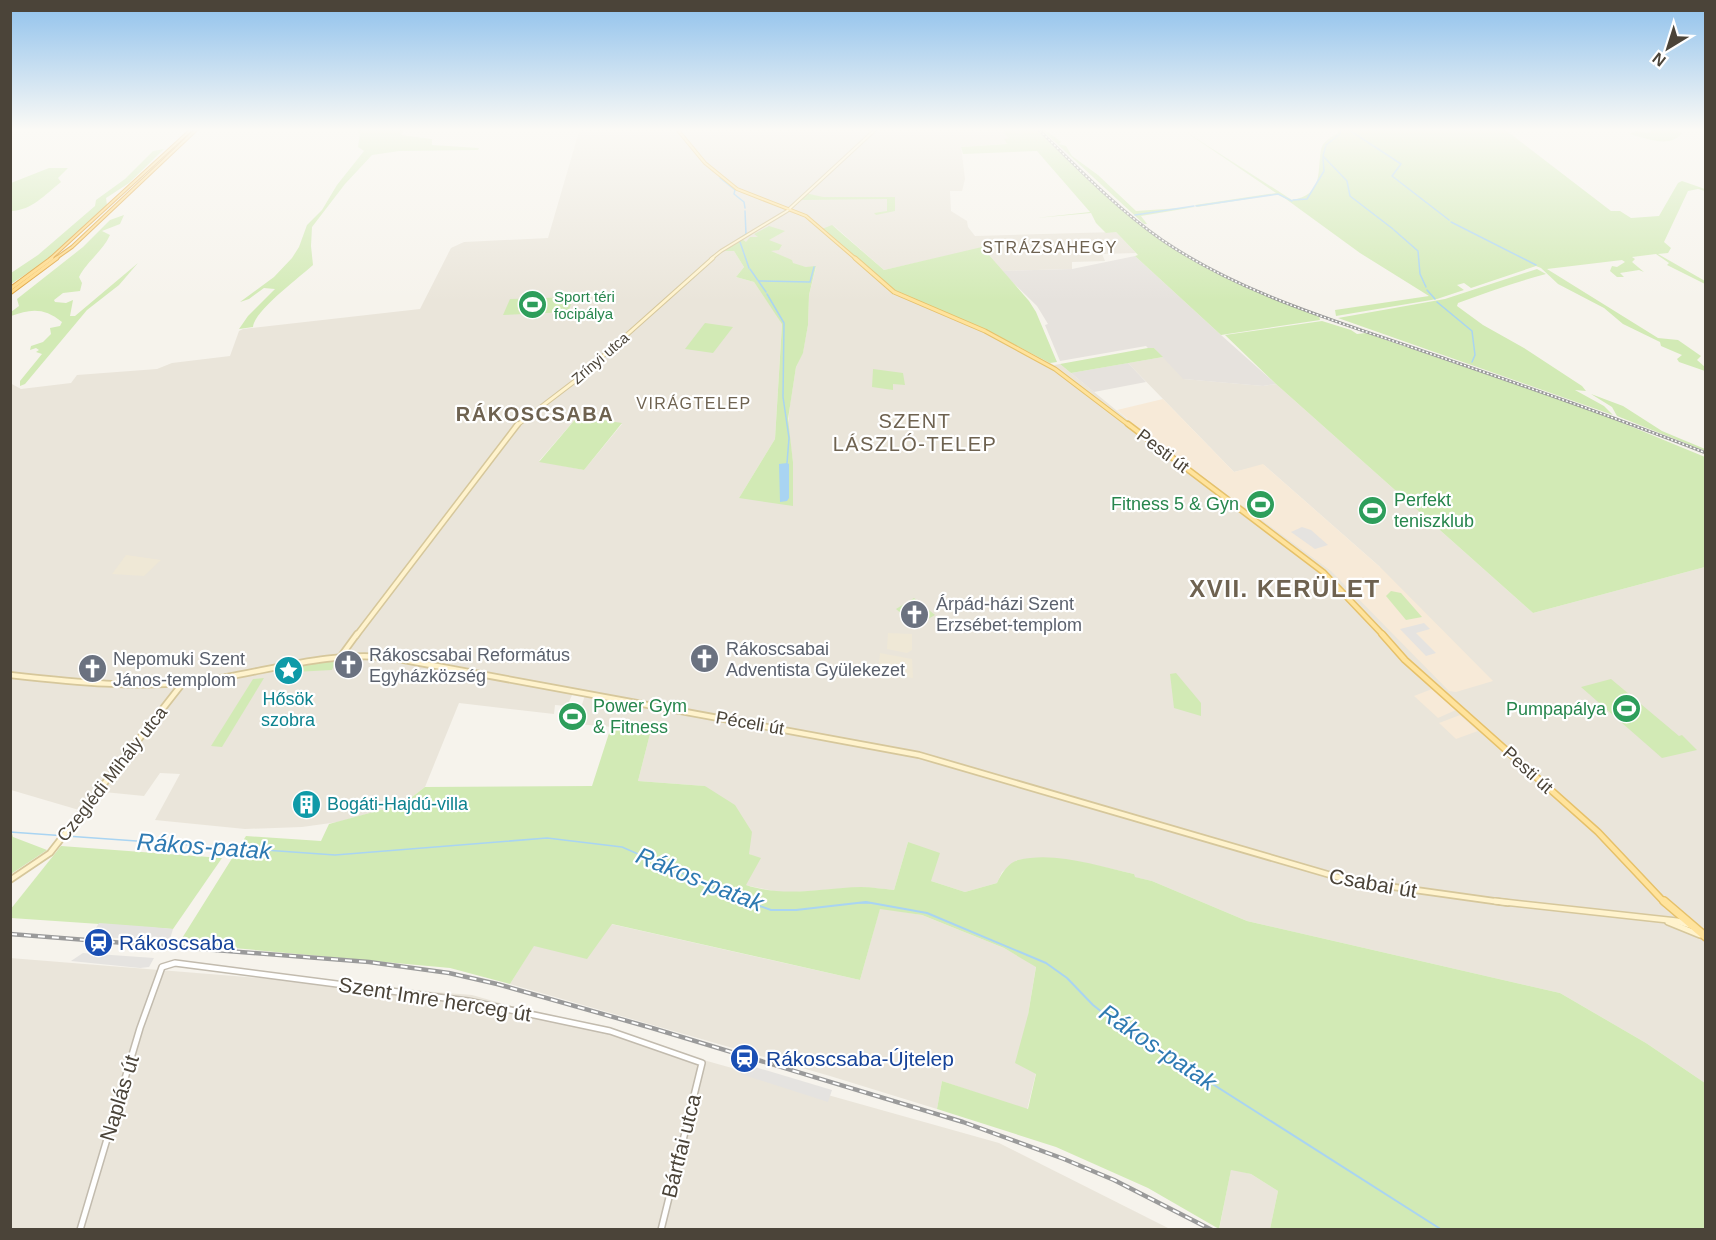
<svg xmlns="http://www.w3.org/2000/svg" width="1716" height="1240" viewBox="0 0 1716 1240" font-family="Helvetica,sans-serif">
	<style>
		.residential { fill: #eae5da; fill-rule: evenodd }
		.commercial { fill: #f7ead8 }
		.industrial { fill: #e6e2dd }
		.education { fill: #efe8d6 }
		.green { fill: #d2eab5 }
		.parking { fill: #e5e3e0 }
		.water { fill: #a9d4f2 }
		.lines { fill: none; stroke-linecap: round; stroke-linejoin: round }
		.stream-far1 { stroke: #a9d4f2; stroke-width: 1.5 }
		.stream { stroke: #a9d4f2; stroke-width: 2 }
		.tertiary-casing { stroke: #c2bbae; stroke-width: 8 }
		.secondary-far4-casing { stroke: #d6c79b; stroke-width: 4 }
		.secondary-far3-casing { stroke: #d6c79b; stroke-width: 5 }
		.secondary-far2-casing { stroke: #d6c79b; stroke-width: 7 }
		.secondary-far1-casing { stroke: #d6c79b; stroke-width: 8 }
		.secondary-casing { stroke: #d6c79b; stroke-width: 8 }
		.primary-far4-casing { stroke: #e6c16a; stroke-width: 4 }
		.primary-far3-casing { stroke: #e6c16a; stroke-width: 5 }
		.primary-far2-casing { stroke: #e6c16a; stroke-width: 7 }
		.primary-far1-casing { stroke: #e6c16a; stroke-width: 8 }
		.primary-casing { stroke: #e6c16a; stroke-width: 10 }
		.trunk-far1-casing { stroke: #e0a43c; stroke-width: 4 }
		.trunk-casing { stroke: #e0a43c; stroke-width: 5 }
		.tertiary { stroke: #fff; stroke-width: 5 }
		.secondary-far4 { stroke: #fff3cd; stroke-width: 2 }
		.secondary-far3 { stroke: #fff3cd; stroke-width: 3 }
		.secondary-far2 { stroke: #fff3cd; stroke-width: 4 }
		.secondary-far1 { stroke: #fff3cd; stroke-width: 4.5 }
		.secondary { stroke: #fff3cd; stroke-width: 5 }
		.primary-far4 { stroke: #ffe39c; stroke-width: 2 }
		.primary-far3 { stroke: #ffe39c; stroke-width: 3 }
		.primary-far2 { stroke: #ffe39c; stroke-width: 4 }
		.primary-far1 { stroke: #ffe39c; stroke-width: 5 }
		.primary { stroke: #ffe39c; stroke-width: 7 }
		.trunk-far1 { stroke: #ffd985; stroke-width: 2 }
		.trunk { stroke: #ffd985; stroke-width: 3 }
		.rail-far1-casing { stroke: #9a9a9a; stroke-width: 3 }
		.rail-casing { stroke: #9a9a9a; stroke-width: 4.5 }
		.rail-far1 { stroke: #fff; stroke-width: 1.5; stroke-dasharray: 2; stroke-linecap: butt }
		.rail { stroke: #fff; stroke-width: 2; stroke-dasharray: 7; stroke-linecap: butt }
		.labels { text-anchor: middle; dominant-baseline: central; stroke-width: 4.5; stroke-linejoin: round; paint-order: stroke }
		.far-leisure-label { font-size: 15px; fill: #27864d; stroke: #fff; text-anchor: start }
		.far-street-label { font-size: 15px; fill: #4b4439; stroke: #fff }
		.far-neighbourhood-label { font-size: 16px; letter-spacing: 1.5px; fill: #6e6250; stroke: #fff }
		.street-label { font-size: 18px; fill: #4b4439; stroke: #fff }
		.leisure-label { font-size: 18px; fill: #27864d; stroke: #fff; text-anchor: start }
		.worship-label { font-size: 18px; fill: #5b616d; stroke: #fff; text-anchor: start }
		.culture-label { font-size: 18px; fill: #0d838f; stroke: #fff }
		.far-district-label { font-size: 20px; font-weight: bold; letter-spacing: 1.5px; fill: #6e6250; stroke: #fff }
		.neighbourhood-label { font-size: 20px; letter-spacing: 1.5px; fill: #6e6250; stroke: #fff }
		.near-street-label { font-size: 21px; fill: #4b4439; stroke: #fff }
		.near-transit-label { font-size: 21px; fill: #164399; stroke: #fff; text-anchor: start }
		.district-label { font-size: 24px; font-weight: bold; letter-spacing: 1.5px; fill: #6e6250; stroke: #fff }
		.near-water-label { font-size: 24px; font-style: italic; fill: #2e7ab2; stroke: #fff }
	</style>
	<rect width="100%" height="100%" fill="#f6f3ec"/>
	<!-- residential -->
	<g class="residential">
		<path d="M580,128H1019L1028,142L961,147L965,179L962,191H950L951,211L967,221L968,227L975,236L1116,232L1136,253L1102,254L1105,261L1072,262V269L1001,271L982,248L884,270L833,225L896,291L982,328L1054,365L1060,364L1144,433L1332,571L1383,622L1380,567L1264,465L1234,472L1128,363L1163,357L1184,379L1263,386L1276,384L1533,613L1705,567V1083L1646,1043L1560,993L1247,921L1152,881L1134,877V874L1081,862L1046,858L1017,860L1002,872L997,883L965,892L931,881L908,842L894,890L864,887L783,893L745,885L760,859L749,854L705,786L638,781L651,730L576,724L585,695L573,693L567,706L555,705L554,714L459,703L425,787L403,804L338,822L302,827L245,829L155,820L180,774L160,773L144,796L94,791L79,810L11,790L10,383L21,389L71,383L77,375L157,369L172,363L230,356L239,331L243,329L420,309L451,248L464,242L548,238ZM734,251L806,267H816L809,295L808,325L803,352L796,367L790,405L788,425L793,462L739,498L775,439L782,323L754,282L736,277L744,267ZM578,416L622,424L584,470L539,461Z"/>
		<polygon points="880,908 922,915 1004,948 1036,966 1028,1015 1036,1073 1027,1110 942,1081 937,1109 830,1076 510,984 534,945 611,924 860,980"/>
		<polygon points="10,958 472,995 999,1143 1170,1229 11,1229"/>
		<polygon points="1231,1169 1251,1174 1278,1191 1270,1229 1219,1230"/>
	</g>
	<!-- commercial -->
	<g class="commercial">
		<polygon points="1163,399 1234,472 1263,464 1380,567 1493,681 1456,692 1449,691 1331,571 1144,433 1117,410"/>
		<polygon points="1432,689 1456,710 1438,718 1414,696"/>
		<polygon points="1460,715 1478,731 1456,739 1439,723"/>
	</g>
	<!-- industrial -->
	<g class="industrial">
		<polygon points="1135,256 1221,335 1276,384 1263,386 1183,379 1154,348 1149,349 1146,346 1060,361 1045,325 1048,324 1037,306 1001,271 1072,269"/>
		<polygon points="1128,363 1146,382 1094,392 1071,373"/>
	</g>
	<!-- education -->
	<g class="education">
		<polygon points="126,555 161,560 144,576 112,574"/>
		<polygon points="888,633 912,634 912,650 907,653 887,649"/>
		<polygon points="880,653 912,659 913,678 878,672"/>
	</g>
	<!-- green -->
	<g class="green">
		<path d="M356,128L405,129L401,135L432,139V145L479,148L478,150L399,151L372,155L345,184L312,227L311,246L313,265C300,277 254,311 253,327L239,329L248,316L275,289L264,288L249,299L240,302L274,277L292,258L299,247L307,225L322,210L337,185L364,151L358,147L360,134Z"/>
		<path d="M1000,128H1017L1025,139L1019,128H1035C1071,161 1105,198 1143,227C1195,267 1258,293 1319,316L1320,320L1221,335L1135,256L1138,255L1116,232L1106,233L1096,223L1091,213L1036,218L1090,212L1037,151L963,154L961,147L1007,144L1004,139L1009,138L1002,132L1005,131Z"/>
		<path d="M1039,128H1042C1048,133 1055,136 1061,142L1059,144L1066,146L1072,156L1098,175L1136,211L1195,207L1141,216L1147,224H1144L1042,130L1044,129Z"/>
		<path d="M1180,128L1292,200C1324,195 1317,171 1321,150C1322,142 1331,137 1338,133V128H1503L1611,211H1620L1631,218L1659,216L1678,183L1682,181L1705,189V191L1698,189L1688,191L1664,242L1671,248L1668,253L1658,254L1705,281V284L1667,265L1669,263L1656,254L1632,257L1635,259L1632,262L1644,272L1639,270L1620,273L1624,277H1617L1610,271L1612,266L1617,267L1625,262L1622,260L1547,269L1658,338L1678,340L1701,356L1697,360L1705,367V371L1679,362L1677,359L1682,355L1661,346L1660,342L1623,324L1604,308L1558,284L1541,268L1536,266L1471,288L1464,283L1457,285L1464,290L1437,299L1336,316L1335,310L1429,296L1360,253L1279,194L1197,207L1195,205L1276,193Z"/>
		<path d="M1655,128L1674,129L1682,133C1670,149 1646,138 1629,134L1636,131L1649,133Z"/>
		<polygon points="164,149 129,183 106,198 107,205 47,260 11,284 11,273 38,255 95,206 96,200 125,179 153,151"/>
		<path d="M49,168H68L58,178L61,182C44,195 33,210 11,211V183Z"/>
		<polygon points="805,193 823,197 895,197 895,211 876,215 874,213 887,211 887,199 800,200"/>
		<path d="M124,215L120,224L102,231L110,235C103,251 87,261 79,277L82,283L80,291L63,293L54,300L55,302L66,303L73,300L70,316H75L138,263L119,285L87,310L25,384L20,386V381L42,354L36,352L39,350L36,348L30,350L31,346L43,342L51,334L50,328L60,326L62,322C44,307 30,309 11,316V312L19,306L17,299L83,247L110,220Z"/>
		<polygon points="832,225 884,270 982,247 1029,301 1036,312 1057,362 1050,363 982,328 896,291 822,229"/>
		<polygon points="769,226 785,231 769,240 782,245 779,250 771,251 792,260 793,263 806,267 816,266 809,295 808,325 803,353 796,367 788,419 793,462 793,506 739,498 775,439 782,324 754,282 736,277 744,267 734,251 722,251 742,239 746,242 750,237 758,237 754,234"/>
		<path d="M1537,269L1546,274C1516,282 1488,292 1458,303L1457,306L1483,325L1524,348L1582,386L1586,391L1575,390L1604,406L1613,415L1338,318L1445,299Z"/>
		<polygon points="574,297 568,312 503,315 510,299"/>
		<polygon points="1322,321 1351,330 1357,334 1366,333 1596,412 1705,457 1705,567 1533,613 1276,384 1225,335"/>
		<polygon points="705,323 733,327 713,353 685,349"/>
		<polygon points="1148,348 1154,348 1163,357 1071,373 1060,364"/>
		<polygon points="873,369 903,373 905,385 893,384 893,390 872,387"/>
		<polygon points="1591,394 1623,406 1662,431 1705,449 1705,451 1617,416 1612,407"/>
		<polygon points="578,416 622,423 584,470 539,462"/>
		<polygon points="1391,591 1401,593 1422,617 1406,620 1386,596"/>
		<polygon points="914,598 935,615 916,626 896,609"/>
		<polygon points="336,660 332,670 276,673 273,670"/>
		<polygon points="1176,673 1201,703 1201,716 1174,708 1170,674"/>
		<polygon points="264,678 222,747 211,746 253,679"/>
		<polygon points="1611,679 1679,736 1682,735 1697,750 1662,758 1581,687"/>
		<path d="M611,727L651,730L638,781L705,786L735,805L752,832L749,854L761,858L746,885C786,898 821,888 861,887C872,887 883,889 894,890L908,842L940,853L931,881L965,892L997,883C1001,874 1008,863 1018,860C1055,851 1098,866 1134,874L1135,877L1152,881L1247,921L1560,993L1646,1043L1705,1083V1229H1270L1278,1191L1251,1174L1231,1170L1219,1229L1148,1188L1056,1147L937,1109L942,1081L1028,1109L1036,1074L1015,1063L1028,1015L1036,967L1004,948L922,915L880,909L860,980L612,924L587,959L534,946L510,984L450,968L179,943L246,836L321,841L329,824L403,804L425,787L592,786Z"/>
		<polygon points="11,830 13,837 47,850 11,874 12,850"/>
		<polygon points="61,846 222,858 173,929 11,918 10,910"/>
	</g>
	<!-- parking -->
	<g class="parking">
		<polygon points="1302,527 1311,530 1328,545 1315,549 1291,532"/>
		<polygon points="1424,623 1430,629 1416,633 1436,653 1426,656 1400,629"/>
		<polygon points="99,923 152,927 173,929 169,942 91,936"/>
		<polygon points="83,953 154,958 149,967 140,968 71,961"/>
		<polygon points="745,1064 832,1090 828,1102 741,1074"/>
	</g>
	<!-- water -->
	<polygon class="water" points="787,463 789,464 789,498 787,501 780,502 779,464"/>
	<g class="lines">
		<!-- stream-far1 -->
		<g class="stream-far1">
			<polyline points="1341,128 1340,134 1326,145 1323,156 1347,181 1350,196 1393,229"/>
			<polyline points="1346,128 1401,164 1392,176 1449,220"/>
			<polyline points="720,178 735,190 734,194 744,202 745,208"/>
			<polyline points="1293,200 1307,199 1324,171 1323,158"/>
			<polyline points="1196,206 1278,194 1292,201"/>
			<polyline points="1135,215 1194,206"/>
			<polyline points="1451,222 1536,265"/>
			<polyline points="1394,230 1418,251 1420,274 1426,287"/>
			<polyline points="739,239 746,234 745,211"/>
			<polyline points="740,242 749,268"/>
			<polyline points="750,269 766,292"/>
			<polyline points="759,281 810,282 814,267"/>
			<polyline points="1427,290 1435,299"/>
			<polyline points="767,294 784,323 783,397 789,438 787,463"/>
			<polyline points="1437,302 1472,331 1475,355 1472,362"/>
			<polyline points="10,832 335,855 547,838 622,847 750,903"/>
			<polyline points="860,903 870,903"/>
		</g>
		<!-- stream -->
		<polyline class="stream" points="746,901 771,910 796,910 866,902 927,913 1046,963 1067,978 1093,1005 1112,1020 1442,1230"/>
		<defs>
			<polyline id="tertiary" points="80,1230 140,1028 162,967 175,963 468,1001 610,1031 702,1063 661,1230"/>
			<polyline id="secondary-far4" points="711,259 721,251 787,211 877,128"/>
			<polyline id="secondary-far3" points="516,426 575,381 713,258"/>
			<polyline id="secondary-far2" points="356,636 518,424"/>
			<g id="secondary-far1">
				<polyline points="341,656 357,634"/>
				<path d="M10,675C74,682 138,689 202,681C267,672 328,650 393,658L919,755L1351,881L1508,903"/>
				<polyline points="10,880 50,853 182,684"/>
			</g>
			<g id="secondary">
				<polyline points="1495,901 1677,921 1690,925"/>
				<polyline points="1668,922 1700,935"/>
			</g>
			<polyline id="primary-far4" points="676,128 705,163 737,189 806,216 856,259"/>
			<polyline id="primary-far3" points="855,258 894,292 985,331 1055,369 1130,426"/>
			<polyline id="primary-far2" points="1128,424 1323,572 1384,636"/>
			<polyline id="primary-far1" points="1382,634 1405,660 1598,832 1665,903"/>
			<polyline id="primary" points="1664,901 1706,937"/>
			<g id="trunk-far1">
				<polyline points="50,259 193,128"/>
				<polyline points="55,259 72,247 198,128"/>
			</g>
			<g id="trunk">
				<polyline points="10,289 52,258"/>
				<polyline points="10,293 57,258"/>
			</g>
		</defs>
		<!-- tertiary casing -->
		<use href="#tertiary" class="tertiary-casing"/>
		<!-- secondary-far4 casing -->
		<use href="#secondary-far4" class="secondary-far4-casing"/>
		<!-- secondary-far3 casing -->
		<use href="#secondary-far3" class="secondary-far3-casing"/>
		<!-- secondary-far2 casing -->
		<use href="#secondary-far2" class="secondary-far2-casing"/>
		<!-- secondary-far1 casing -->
		<use href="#secondary-far1" class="secondary-far1-casing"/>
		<!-- secondary casing -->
		<use href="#secondary" class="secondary-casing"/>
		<!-- primary-far4 casing -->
		<use href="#primary-far4" class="primary-far4-casing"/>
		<!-- primary-far3 casing -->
		<use href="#primary-far3" class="primary-far3-casing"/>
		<!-- primary-far2 casing -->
		<use href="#primary-far2" class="primary-far2-casing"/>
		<!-- primary-far1 casing -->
		<use href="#primary-far1" class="primary-far1-casing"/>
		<!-- primary casing -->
		<use href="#primary" class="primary-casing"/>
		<!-- trunk-far1 casing -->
		<use href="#trunk-far1" class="trunk-far1-casing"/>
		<!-- trunk casing -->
		<use href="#trunk" class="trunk-casing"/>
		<!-- tertiary -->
		<use href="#tertiary" class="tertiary"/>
		<!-- secondary-far4 -->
		<use href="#secondary-far4" class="secondary-far4"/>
		<!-- secondary-far3 -->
		<use href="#secondary-far3" class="secondary-far3"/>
		<!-- secondary-far2 -->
		<use href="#secondary-far2" class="secondary-far2"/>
		<!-- secondary-far1 -->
		<use href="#secondary-far1" class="secondary-far1"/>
		<!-- secondary -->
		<use href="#secondary" class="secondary"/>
		<!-- primary-far4 -->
		<use href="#primary-far4" class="primary-far4"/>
		<!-- primary-far3 -->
		<use href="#primary-far3" class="primary-far3"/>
		<!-- primary-far2 -->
		<use href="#primary-far2" class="primary-far2"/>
		<!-- primary-far1 -->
		<use href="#primary-far1" class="primary-far1"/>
		<!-- primary -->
		<use href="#primary" class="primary"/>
		<!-- trunk-far1 -->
		<use href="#trunk-far1" class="trunk-far1"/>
		<!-- trunk -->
		<use href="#trunk" class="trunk"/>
		<defs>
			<path id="rail-far1" d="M1037,128C1077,167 1116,208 1162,240C1237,291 1326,318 1411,347C1510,381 1609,415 1706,453"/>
			<polyline id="rail" points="10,934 369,962 449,973 497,984 652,1028 963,1122 1064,1159 1114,1180 1212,1230"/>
		</defs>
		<!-- rail-far1 casing -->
		<use href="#rail-far1" class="rail-far1-casing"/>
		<!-- rail casing -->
		<use href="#rail" class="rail-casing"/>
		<!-- rail-far1 -->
		<use href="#rail-far1" class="rail-far1"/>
		<!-- rail -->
		<use href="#rail" class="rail"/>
	</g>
	<!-- sky -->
	<linearGradient id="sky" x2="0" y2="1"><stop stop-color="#8fc1ec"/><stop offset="0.43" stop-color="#fbfaf6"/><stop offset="1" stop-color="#fbfaf6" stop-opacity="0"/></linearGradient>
	<rect width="1716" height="301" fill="url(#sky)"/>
	<!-- icons -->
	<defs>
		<symbol id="stadium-disc" viewBox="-11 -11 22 22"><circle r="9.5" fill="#2e9e5b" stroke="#fff"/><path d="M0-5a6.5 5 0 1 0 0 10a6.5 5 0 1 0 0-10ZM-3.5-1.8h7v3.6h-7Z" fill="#fff"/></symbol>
		<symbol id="church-disc" viewBox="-11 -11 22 22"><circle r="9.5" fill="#6b7280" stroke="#fff"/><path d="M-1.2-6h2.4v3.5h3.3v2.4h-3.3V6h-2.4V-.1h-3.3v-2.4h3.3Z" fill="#fff"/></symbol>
		<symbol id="sight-disc" viewBox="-11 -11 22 22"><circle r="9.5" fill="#0f9aa8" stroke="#fff"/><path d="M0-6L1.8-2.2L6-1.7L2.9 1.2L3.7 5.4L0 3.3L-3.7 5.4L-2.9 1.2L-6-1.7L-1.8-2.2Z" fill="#fff"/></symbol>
		<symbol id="building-disc" viewBox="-11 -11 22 22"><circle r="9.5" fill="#0f9aa8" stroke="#fff"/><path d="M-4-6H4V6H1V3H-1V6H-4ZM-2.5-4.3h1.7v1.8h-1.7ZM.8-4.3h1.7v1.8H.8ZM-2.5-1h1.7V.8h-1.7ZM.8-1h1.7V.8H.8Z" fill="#fff"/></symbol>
		<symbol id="station-disc" viewBox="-11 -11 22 22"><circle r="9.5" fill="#1a4fb4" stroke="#fff"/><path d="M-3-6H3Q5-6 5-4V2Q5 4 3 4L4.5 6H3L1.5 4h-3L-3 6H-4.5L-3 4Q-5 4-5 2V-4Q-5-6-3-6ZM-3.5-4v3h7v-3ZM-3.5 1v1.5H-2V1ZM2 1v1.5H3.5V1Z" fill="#fff"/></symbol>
	</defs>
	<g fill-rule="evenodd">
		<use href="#stadium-disc" x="516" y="288" width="33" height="33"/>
		<use href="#stadium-disc" x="1244" y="488" width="33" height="33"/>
		<use href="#stadium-disc" x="1356" y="494" width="33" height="33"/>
		<use href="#church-disc" x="898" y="598" width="33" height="33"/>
		<use href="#church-disc" x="688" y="642" width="33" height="33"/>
		<use href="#church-disc" x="332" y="648" width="33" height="33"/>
		<use href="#church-disc" x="76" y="652" width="33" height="33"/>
		<use href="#sight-disc" x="272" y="654" width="33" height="33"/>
		<use href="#stadium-disc" x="1610" y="692" width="33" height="33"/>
		<use href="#stadium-disc" x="556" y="700" width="33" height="33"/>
		<use href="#building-disc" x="290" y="788" width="33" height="33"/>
		<use href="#station-disc" x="82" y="926" width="33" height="33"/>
		<use href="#station-disc" x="728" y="1042" width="33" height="33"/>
	</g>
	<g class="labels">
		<!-- far-leisure labels -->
		<g class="far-leisure-label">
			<text x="554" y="296">Sport téri<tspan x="554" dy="17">focipálya</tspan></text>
		</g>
		<!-- far-street labels -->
		<g class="far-street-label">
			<text transform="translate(600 358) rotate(-41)">Zrínyi utca</text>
		</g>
		<!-- far-neighbourhood labels -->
		<g class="far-neighbourhood-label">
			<text x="1050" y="247">STRÁZSAHEGY</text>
			<text x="694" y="403">VIRÁGTELEP</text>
		</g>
		<!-- street labels -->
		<g class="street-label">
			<text transform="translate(1163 451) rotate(37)">Pesti út</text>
			<text transform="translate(750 723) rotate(10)">Péceli út</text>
			<text transform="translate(1528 770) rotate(42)">Pesti út</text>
			<text transform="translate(112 774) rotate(-52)">Czeglédi Mihály utca</text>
		</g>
		<!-- leisure labels -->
		<g class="leisure-label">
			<text x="1394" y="500">Perfekt<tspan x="1394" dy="21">teniszklub</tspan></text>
			<text x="1239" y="504" text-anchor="end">Fitness 5 &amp; Gyn</text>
			<text x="593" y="706">Power Gym<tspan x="593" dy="21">&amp; Fitness</tspan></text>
			<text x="1606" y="709" text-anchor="end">Pumpapálya</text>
		</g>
		<!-- worship labels -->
		<g class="worship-label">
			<text x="936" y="604">Árpád-házi Szent<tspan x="936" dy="21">Erzsébet-templom</tspan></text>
			<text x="726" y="649">Rákoscsabai<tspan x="726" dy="21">Adventista Gyülekezet</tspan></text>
			<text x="369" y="655">Rákoscsabai Református<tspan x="369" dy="21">Egyházközség</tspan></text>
			<text x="113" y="659">Nepomuki Szent<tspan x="113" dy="21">János-templom</tspan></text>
		</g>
		<!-- culture labels -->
		<g class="culture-label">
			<text x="288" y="699">Hősök<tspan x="288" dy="21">szobra</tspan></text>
			<text x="327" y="804" text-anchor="start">Bogáti-Hajdú-villa</text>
		</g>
		<!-- far-district labels -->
		<g class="far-district-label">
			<text x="535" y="414">RÁKOSCSABA</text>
		</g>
		<!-- neighbourhood labels -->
		<g class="neighbourhood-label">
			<text x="915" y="421">SZENT<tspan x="915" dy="23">LÁSZLÓ-TELEP</tspan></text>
		</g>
		<!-- near-street labels -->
		<g class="near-street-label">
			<text transform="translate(1373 883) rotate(10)">Csabai út</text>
			<text transform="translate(435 999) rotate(9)">Szent Imre herceg út</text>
			<text transform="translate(119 1098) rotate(-73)">Naplás út</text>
			<text transform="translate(681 1146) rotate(-76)">Bártfai utca</text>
		</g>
		<!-- near-transit labels -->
		<g class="near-transit-label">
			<text x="119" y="942">Rákoscsaba</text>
			<text x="766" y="1058">Rákoscsaba-Újtelep</text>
		</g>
		<!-- district labels -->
		<g class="district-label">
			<text x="1285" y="588">XVII. KERÜLET</text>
		</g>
		<!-- near-water labels -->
		<g class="near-water-label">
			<text transform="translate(204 846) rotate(4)">Rákos-patak</text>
			<text transform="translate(700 879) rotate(22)">Rákos-patak</text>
			<text transform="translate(1158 1047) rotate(34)">Rákos-patak</text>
		</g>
	</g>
	<!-- border -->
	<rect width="1716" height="1240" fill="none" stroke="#4b4439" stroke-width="24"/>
	<!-- north arrow -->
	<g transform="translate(1668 48) rotate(218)" stroke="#ffffff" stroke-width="4.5" paint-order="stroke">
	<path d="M0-4.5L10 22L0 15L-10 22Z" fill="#4b4439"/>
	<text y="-9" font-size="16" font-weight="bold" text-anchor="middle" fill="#4b4439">N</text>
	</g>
</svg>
